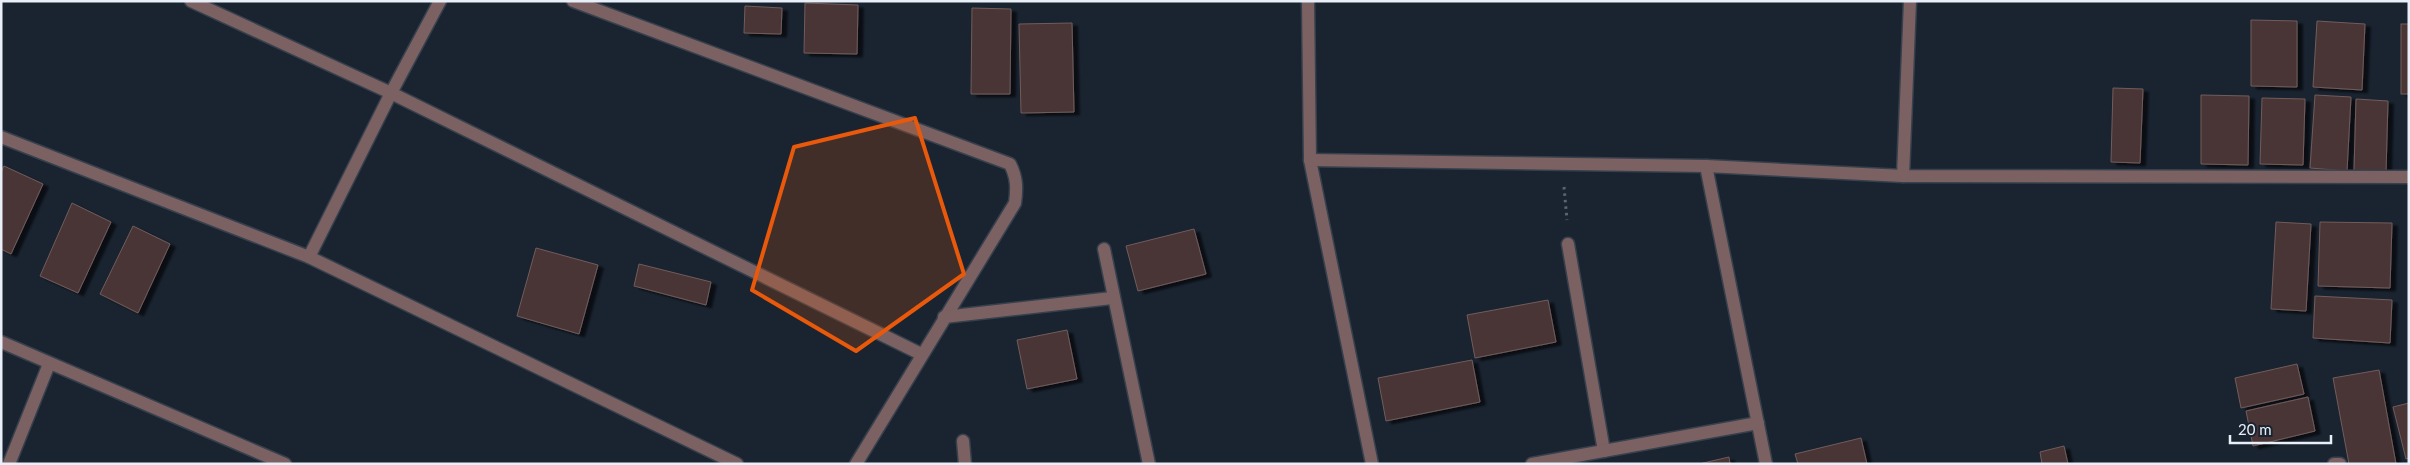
<svg xmlns="http://www.w3.org/2000/svg" width="2410" height="465" viewBox="0 0 2410 465" font-family="Lato,sans-serif">
	<style>
		.building { fill: #493535; stroke: #715c5b; filter: url(#shadow) }
		.lines { fill: none; stroke-linecap: round; stroke-linejoin: round }
		.minor-casing { stroke: #37404d; stroke-width: 15 }
		.path { stroke: #5b6470; stroke-width: 3; stroke-dasharray: 2.5 4; stroke-linecap: butt }
		.minor { stroke: #7b6162; stroke-width: 12 }
		.marked { fill: #e8590c; fill-opacity: 0.2; stroke: #e8590c; stroke-width: 4; stroke-linejoin: round }
	</style>
	<defs>
		<filter id="shadow"><feDropShadow dx="5.5" dy="3" stdDeviation="1" flood-color="#0009"/></filter>
	</defs>
	<rect width="100%" height="100%" fill="#1a2431"/>
	<!-- building -->
	<g class="building">
		<polygon points="805,3 858,5 857,54 804,53"/>
		<polygon points="745,6 782,8 781,34 744,33"/>
		<polygon points="972,8 1011,9 1010,94 971,94"/>
		<polygon points="2251,20 2297,21 2297,87 2251,86"/>
		<polygon points="2317,21 2365,24 2362,90 2313,87"/>
		<polygon points="1072,23 1074,112 1021,113 1019,24"/>
		<rect x="2401" y="24" width="8" height="70"/>
		<polygon points="2113,88 2143,89 2140,163 2111,162"/>
		<polygon points="2201,95 2249,96 2248,165 2201,164"/>
		<polygon points="2315,95 2351,97 2347,171 2310,168"/>
		<polygon points="2262,98 2305,99 2303,165 2260,164"/>
		<polygon points="2356,99 2388,101 2386,172 2354,171"/>
		<polygon points="4,166 43,184 11,254 1,249 1,172"/>
		<polygon points="72,203 111,222 78,293 40,276"/>
		<polygon points="2276,222 2311,224 2306,311 2271,309"/>
		<polygon points="2320,222 2392,223 2390,288 2318,286"/>
		<polygon points="133,226 170,244 138,313 100,294"/>
		<polygon points="1194,229 1206,274 1138,291 1126,246"/>
		<polygon points="536,248 598,265 579,334 517,316"/>
		<polygon points="639,264 711,282 706,305 634,286"/>
		<polygon points="2315,296 2392,300 2390,343 2313,338"/>
		<polygon points="1548,300 1556,342 1475,358 1467,315"/>
		<polygon points="1067,330 1077,379 1027,389 1017,340"/>
		<polygon points="1472,360 1480,402 1386,421 1378,378"/>
		<polygon points="2297,364 2304,394 2241,408 2235,378"/>
		<polygon points="2379,370 2396,464 2349,464 2333,378"/>
		<polygon points="2308,397 2315,431 2253,446 2246,411"/>
		<polygon points="2409,403 2409,458 2406,459 2393,407"/>
		<polygon points="1861,438 1867,464 1798,464 1795,454"/>
		<polygon points="2064,446 2068,464 2042,464 2040,452"/>
		<polygon points="1729,457 1730,464 1699,464"/>
	</g>
	<g class="lines">
		<defs>
			<g id="minor">
				<polyline points="191,1 391,93 921,354"/>
				<path d="M573,1L1010,164C1017,178 1017,188 1015,203L856,464"/>
				<polyline points="1308,1 1310,160 1372,464"/>
				<polyline points="1,137 309,257 737,464"/>
				<polyline points="1310,160 1706,166 1903,176 2409,177"/>
				<polyline points="1706,166 1766,464"/>
				<polyline points="1903,176 1910,1"/>
				<polyline points="1568,244 1604,451"/>
				<polyline points="1104,249 1149,464"/>
				<polyline points="309,257 391,93 440,1"/>
				<polyline points="944,317 1112,298"/>
				<polyline points="1,342 285,464"/>
				<polyline points="963,441 965,464"/>
				<polyline points="9,464 49,364"/>
				<polyline points="1532,464 1758,423"/>
				<polyline points="2334,464 2340,464"/>
			</g>
		</defs>
		<!-- minor casing -->
		<use href="#minor" class="minor-casing"/>
		<!-- path -->
		<polyline class="path" points="1564,187 1567,220"/>
		<!-- minor -->
		<use href="#minor" class="minor"/>
	</g>
	<!-- marked area -->
	<path class="marked" d="M915,118L964,274L856,351L752,290L794,147Z"/>
	<!-- border -->
	<rect width="2410" height="465" fill="none" stroke="#e8eff8" stroke-width="5"/>
	<!-- scale -->
	<path d="M2230 435v8h101v-8" fill="none" stroke="#e8eff8" stroke-width="2.5"/>
	<text x="2238" y="435" font-size="15" fill="#e8eff8" stroke="#1a2431" stroke-width="4" paint-order="stroke">20 m</text>
</svg>
